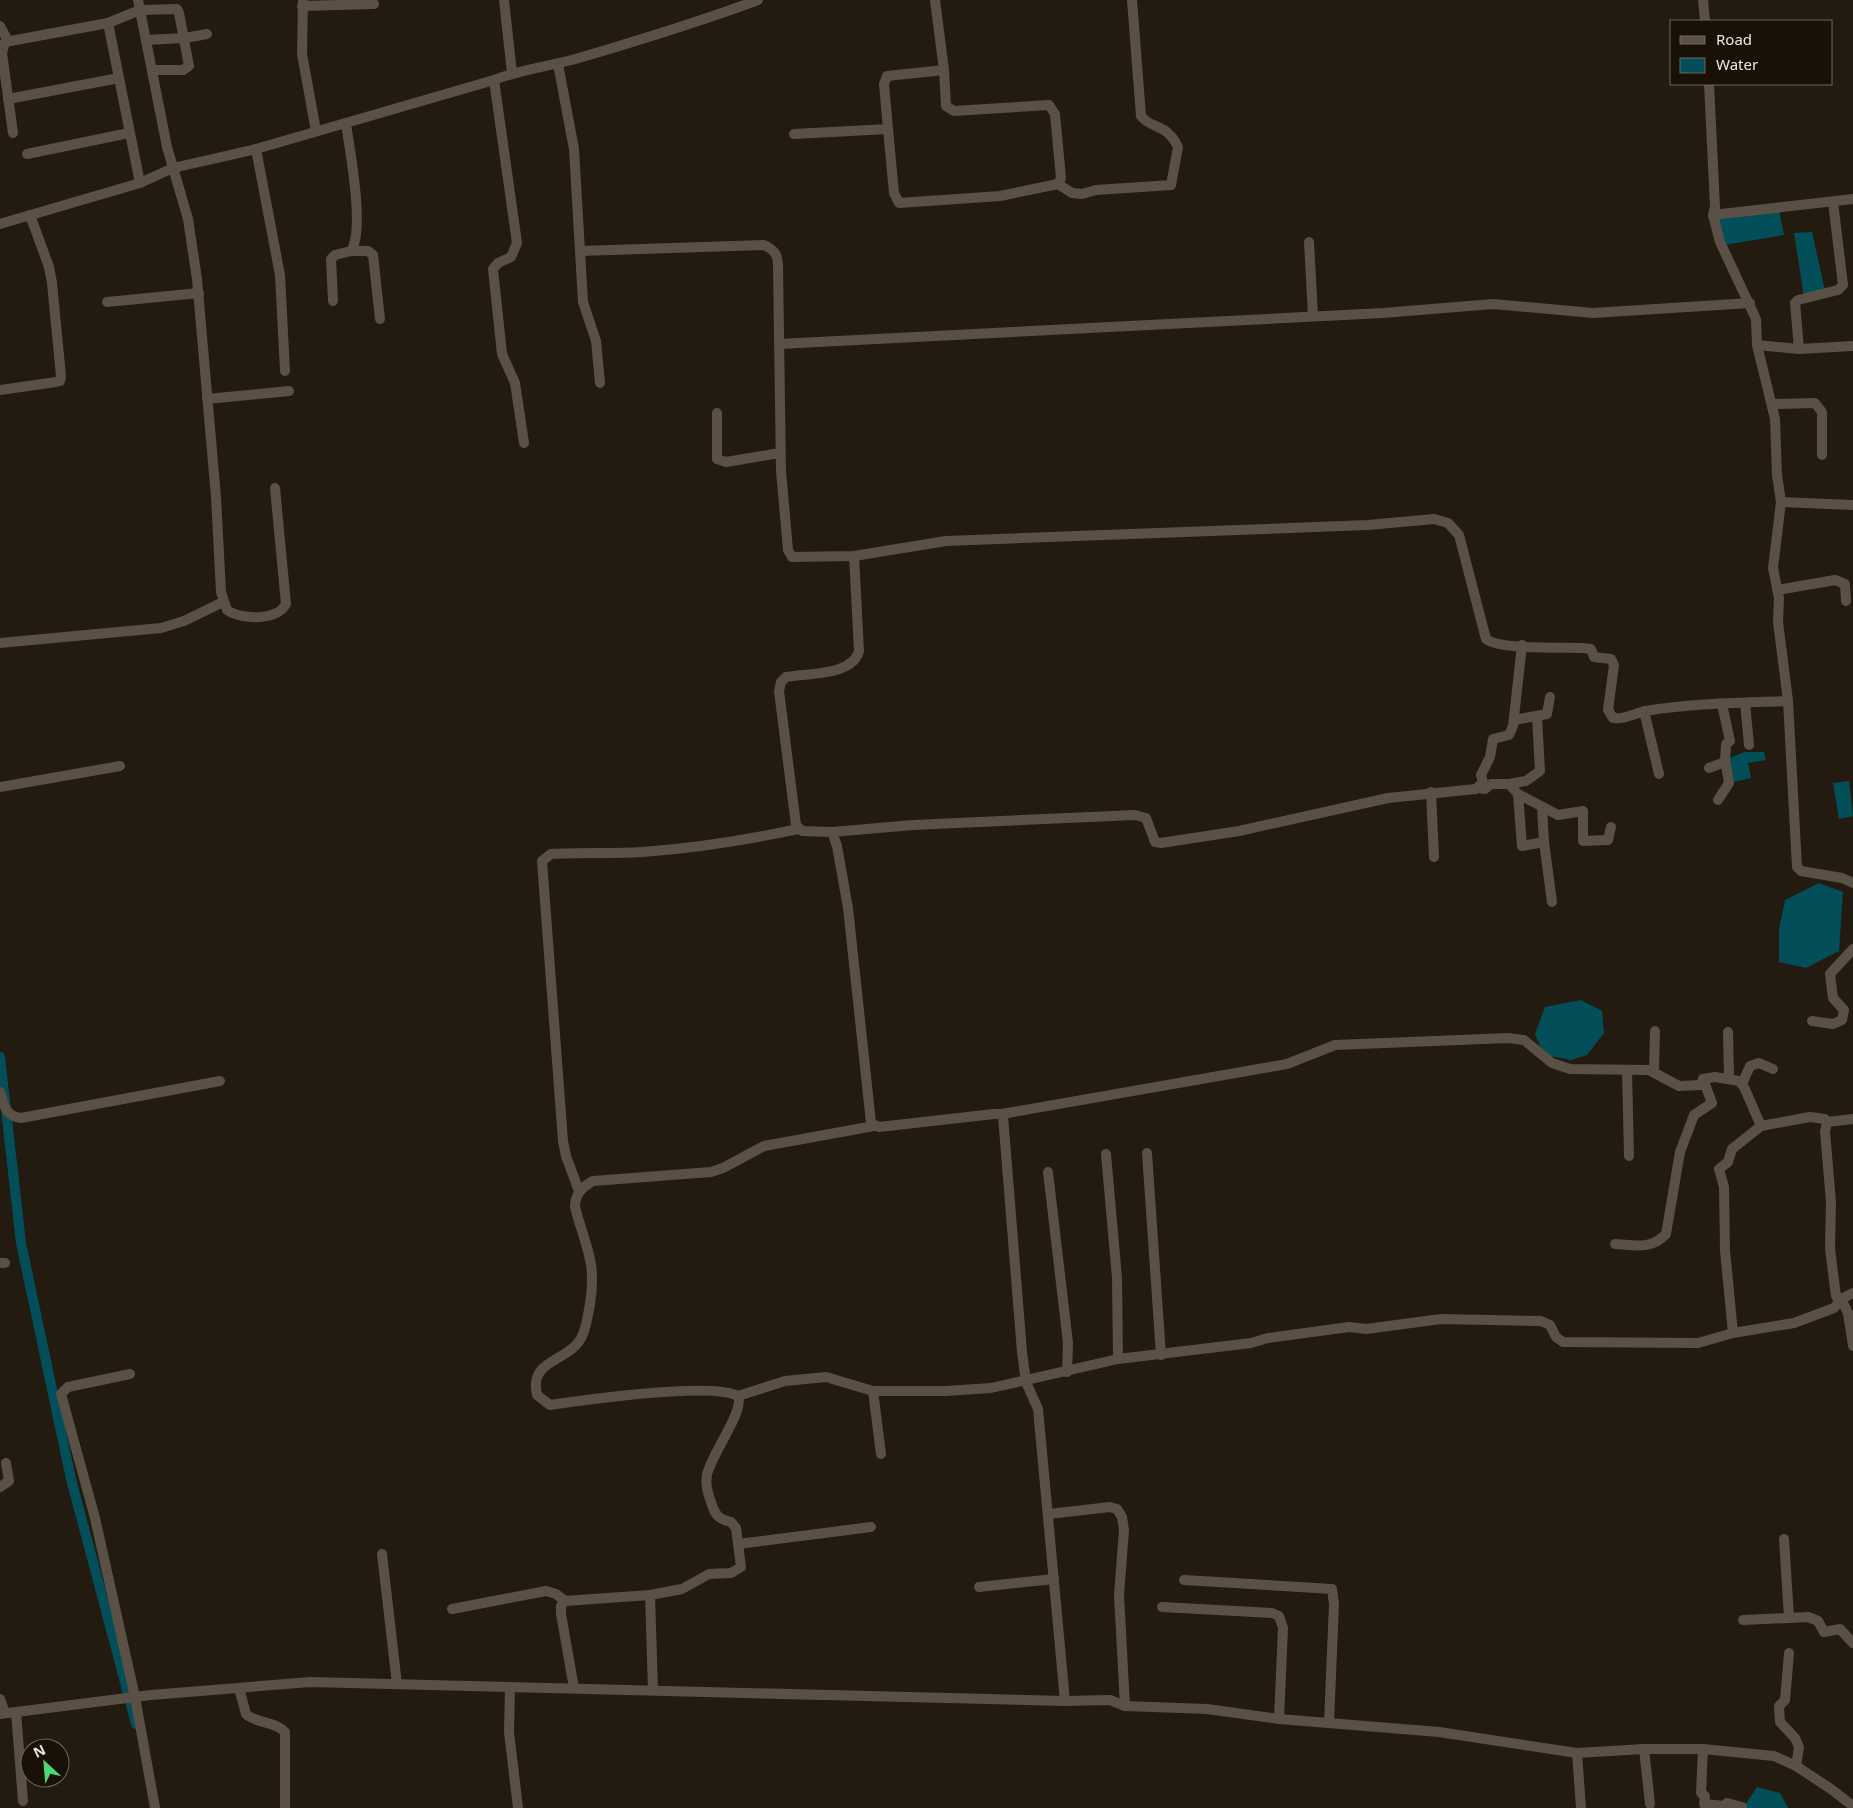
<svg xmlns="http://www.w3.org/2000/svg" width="1853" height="1808" viewBox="0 0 1853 1808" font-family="'Noto Sans',sans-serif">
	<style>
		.water { fill: #024f59 }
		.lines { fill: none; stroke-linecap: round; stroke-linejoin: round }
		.canal { stroke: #024f59; stroke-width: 10 }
		.minor { stroke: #5b5045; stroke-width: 10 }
	</style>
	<rect width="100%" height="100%" fill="#231a10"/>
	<!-- water -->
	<g class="water">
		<polygon points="1779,210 1784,235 1724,245 1717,217"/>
		<polygon points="1812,232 1825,291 1804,297 1794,233"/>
		<polygon points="1744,752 1764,752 1766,760 1748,763 1751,778 1730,783 1727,759"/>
		<polygon points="1849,781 1853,816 1839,819 1833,783"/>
		<polygon points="1819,883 1843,892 1839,951 1806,968 1779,962 1779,928 1785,900"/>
		<polygon points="1581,1000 1602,1011 1604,1033 1587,1055 1571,1060 1544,1055 1535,1034 1545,1007"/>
		<polygon points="1757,1787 1780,1793 1788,1808 1746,1808 1745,1805"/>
	</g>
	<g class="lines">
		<!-- canal -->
		<polyline class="canal" points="0,1057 21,1243 71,1479 136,1724"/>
		<!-- minor -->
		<g class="minor">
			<path d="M138,0L167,147L188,219L197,279L216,497L221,592L227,610C241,620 277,621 286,604L275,488"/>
			<polyline points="303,0 302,54 316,131"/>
			<polyline points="504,0 512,73"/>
			<path d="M935,0L944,70L946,106L954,111L1049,105L1055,114L1061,178L1058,184L1072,193L1082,194L1096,190L1171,185L1178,147C1167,123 1152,130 1141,116L1132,0"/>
			<polyline points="1703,0 1705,21"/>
			<polyline points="302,6 374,4"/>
			<polyline points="108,23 140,183"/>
			<polyline points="0,26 8,41"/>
			<polyline points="146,40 185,38 207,34"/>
			<polyline points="558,64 574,149 583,302 596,341 600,383"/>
			<polyline points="494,80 517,243 511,257 498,263 493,269 502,354 515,383 524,443"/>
			<polyline points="1709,84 1715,207 1713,215 1720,242 1756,319 1757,345 1775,419 1777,475 1781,502 1773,568 1779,598 1778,622 1788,701 1797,867 1801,871 1842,878 1853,883"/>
			<polyline points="8,99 119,78"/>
			<polyline points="888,129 894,193 899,203 1000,196 1058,184"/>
			<polyline points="13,133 2,53 5,42 108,23 140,10 177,9 179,13 189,66 183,70 153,70"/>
			<polyline points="794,134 888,129 884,84 887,76 944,70"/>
			<polyline points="256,149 280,275 285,371"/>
			<polyline points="27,154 129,133"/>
			<polyline points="1713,215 1853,199"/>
			<path d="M0,224L140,183L173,168L256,149L494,80C522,69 551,66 579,58C640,40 699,22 758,0"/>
			<polyline points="1309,242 1313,316"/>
			<polyline points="351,251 368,251 373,255 380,319"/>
			<path d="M580,251L764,245C774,250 778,254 778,266L781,471L788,550L792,557L854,556L946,541L1368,525L1434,519L1448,523L1459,535L1486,639C1499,650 1561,647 1582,648L1591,649L1594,657L1611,659L1614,665L1608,710L1613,718C1625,720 1634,713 1646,711C1693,703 1741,703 1788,701"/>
			<path d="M333,301L331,259L335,255L351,251C365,230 350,151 346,124"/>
			<polyline points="107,302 199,293"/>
			<polyline points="779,344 1383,313 1493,304 1593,313 1750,303"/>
			<polyline points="1757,345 1799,349 1853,346"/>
			<polyline points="1799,349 1795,303 1798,300 1838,290 1843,285 1833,202"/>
			<polyline points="0,390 56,382 60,381 61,376 52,283 49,267 30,215"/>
			<polyline points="207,399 289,391"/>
			<polyline points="1773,404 1815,403 1822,412 1822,455"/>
			<polyline points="717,413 717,459 726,462 780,453"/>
			<polyline points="1781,502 1853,505"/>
			<path d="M854,556L859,651C853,676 806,673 786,677L781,682L779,691L796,825L802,831L832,832L837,846L848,908L871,1123L879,1127L994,1114H1002L1003,1116L1022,1352L1026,1382L1038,1409L1065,1701"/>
			<polyline points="1777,590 1835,580 1845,584 1846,601"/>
			<polyline points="0,643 161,628 184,621 223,602"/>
			<polyline points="1745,703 1749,745"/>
			<polyline points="1644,711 1659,774"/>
			<polyline points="1514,720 1547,714 1550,697"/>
			<polyline points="1709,768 1725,762 1726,744 1730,741 1722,704"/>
			<polyline points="1509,784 1526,781 1540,771 1537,717"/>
			<polyline points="0,787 120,766"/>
			<polyline points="1479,788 1485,789 1491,784 1509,784 1518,794 1558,815 1583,811 1583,841 1608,840 1611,827"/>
			<polyline points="1431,792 1434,857"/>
			<polyline points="1518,794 1522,846 1544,842"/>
			<polyline points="1718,800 1729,783 1725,759"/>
			<polyline points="1542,807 1544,842 1552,902"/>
			<polyline points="832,832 913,825 1135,815 1146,818 1155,842 1161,843 1239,831 1388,798 1476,789 1483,782 1481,775 1490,757 1493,739 1509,735 1513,726 1522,645"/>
			<polyline points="1812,1021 1833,1024 1842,1020 1844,1010 1833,998 1830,974 1853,949"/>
			<polyline points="1728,1032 1729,1077"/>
			<polyline points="1627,1070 1629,1156"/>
			<polyline points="1654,1072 1655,1031"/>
			<polyline points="1742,1084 1750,1066 1759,1063 1773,1069"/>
			<path d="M0,1092C4,1105 5,1116 21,1118L220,1081"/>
			<polyline points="1002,1114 1287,1064 1335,1045 1508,1038 1524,1040 1552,1063 1570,1069 1649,1070 1679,1086 1701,1085 1703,1079 1715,1077 1739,1081 1744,1087 1761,1126 1810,1117 1825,1119 1827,1122"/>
			<polyline points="1853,1119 1827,1122 1825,1132 1831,1202 1830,1249 1836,1296 1841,1299 1853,1293"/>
			<polyline points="1147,1153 1161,1355"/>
			<polyline points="1106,1154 1117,1278 1118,1359"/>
			<polyline points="1048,1172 1068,1343 1067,1372"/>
			<path d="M579,1191L566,1156L563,1141L542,861L551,854C581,852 612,854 643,852C696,848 747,840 798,829"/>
			<path d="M1615,1244C1635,1245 1651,1250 1666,1234L1680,1152L1694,1115L1712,1103L1703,1079"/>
			<polyline points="0,1263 5,1263"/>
			<polyline points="1841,1299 1848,1313 1853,1346"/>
			<polyline points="1733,1333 1725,1250 1724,1187 1719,1169 1728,1162 1732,1149 1761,1126"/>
			<polyline points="130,1374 68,1387 61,1394 95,1518 135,1697 155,1808"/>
			<polyline points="738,1396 785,1381 826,1377 873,1391"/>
			<polyline points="881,1454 873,1391 946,1391 991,1388 1118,1359 1251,1343 1268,1338 1349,1327 1366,1329 1441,1319 1541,1321 1550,1325 1556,1337 1563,1342 1698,1343 1733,1333 1794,1323 1834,1308 1841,1299"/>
			<polyline points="0,1487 9,1481 6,1463"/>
			<polyline points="1049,1514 1110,1507 1117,1509 1122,1517 1124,1530 1119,1595 1125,1706"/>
			<polyline points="1784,1539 1789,1617"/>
			<polyline points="738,1544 871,1527"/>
			<polyline points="382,1554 397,1684"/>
			<polyline points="1184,1580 1332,1589 1334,1604 1329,1723"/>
			<polyline points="979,1587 1054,1579"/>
			<polyline points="650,1595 653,1690"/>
			<polyline points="1162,1607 1272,1613 1279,1616 1283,1628 1279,1719"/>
			<polyline points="452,1609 546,1591 556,1594 565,1601"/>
			<polyline points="1743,1620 1808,1617 1818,1621 1824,1632 1840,1629 1853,1643"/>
			<polyline points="1789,1653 1785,1700 1779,1706 1780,1722 1795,1738 1799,1747 1796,1766"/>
			<polyline points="510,1687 509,1732 518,1808"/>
			<path d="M239,1688L246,1714C257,1724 275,1721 285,1732V1808"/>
			<path d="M574,1688L561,1614V1606L565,1601L650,1595L682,1589L709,1574L731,1573L741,1567L736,1528L731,1522C718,1519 715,1515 711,1502C708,1494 705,1484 707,1475C710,1456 745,1411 738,1396C711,1382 585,1400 550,1405L537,1395C528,1357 572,1363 583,1334C587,1324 588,1314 590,1304C597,1261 585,1246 575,1207C575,1194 582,1187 593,1181L711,1172L723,1168L764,1146L874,1126"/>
			<polyline points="0,1699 5,1713"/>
			<polyline points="16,1712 23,1801"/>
			<polyline points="0,1714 151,1695 310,1682 1065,1701 1110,1700 1125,1706 1207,1709 1279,1719 1439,1732 1577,1753 1644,1749 1703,1749 1774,1756 1796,1766 1831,1789 1853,1806"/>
			<polyline points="1644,1749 1650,1804"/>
			<polyline points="1703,1749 1701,1793 1705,1796 1704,1804 1725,1806 1727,1803 1742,1807"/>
			<polyline points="1577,1753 1581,1808"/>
		</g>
	</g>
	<!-- legend -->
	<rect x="1670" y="20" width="162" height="65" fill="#191108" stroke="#6e675f"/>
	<rect x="1680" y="36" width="25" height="8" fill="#5b5045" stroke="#6e675f"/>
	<text x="1716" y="45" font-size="15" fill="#eee7e1">Road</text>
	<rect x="1680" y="58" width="25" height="15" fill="#024f59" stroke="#6e675f"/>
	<text x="1716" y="70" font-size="15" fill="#eee7e1">Water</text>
	<!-- north arrow -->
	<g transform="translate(45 1763) rotate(334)"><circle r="24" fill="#191108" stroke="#6e675f"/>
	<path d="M0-4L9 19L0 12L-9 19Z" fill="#51d674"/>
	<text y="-8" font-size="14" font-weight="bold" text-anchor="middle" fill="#eee7e1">N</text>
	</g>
</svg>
